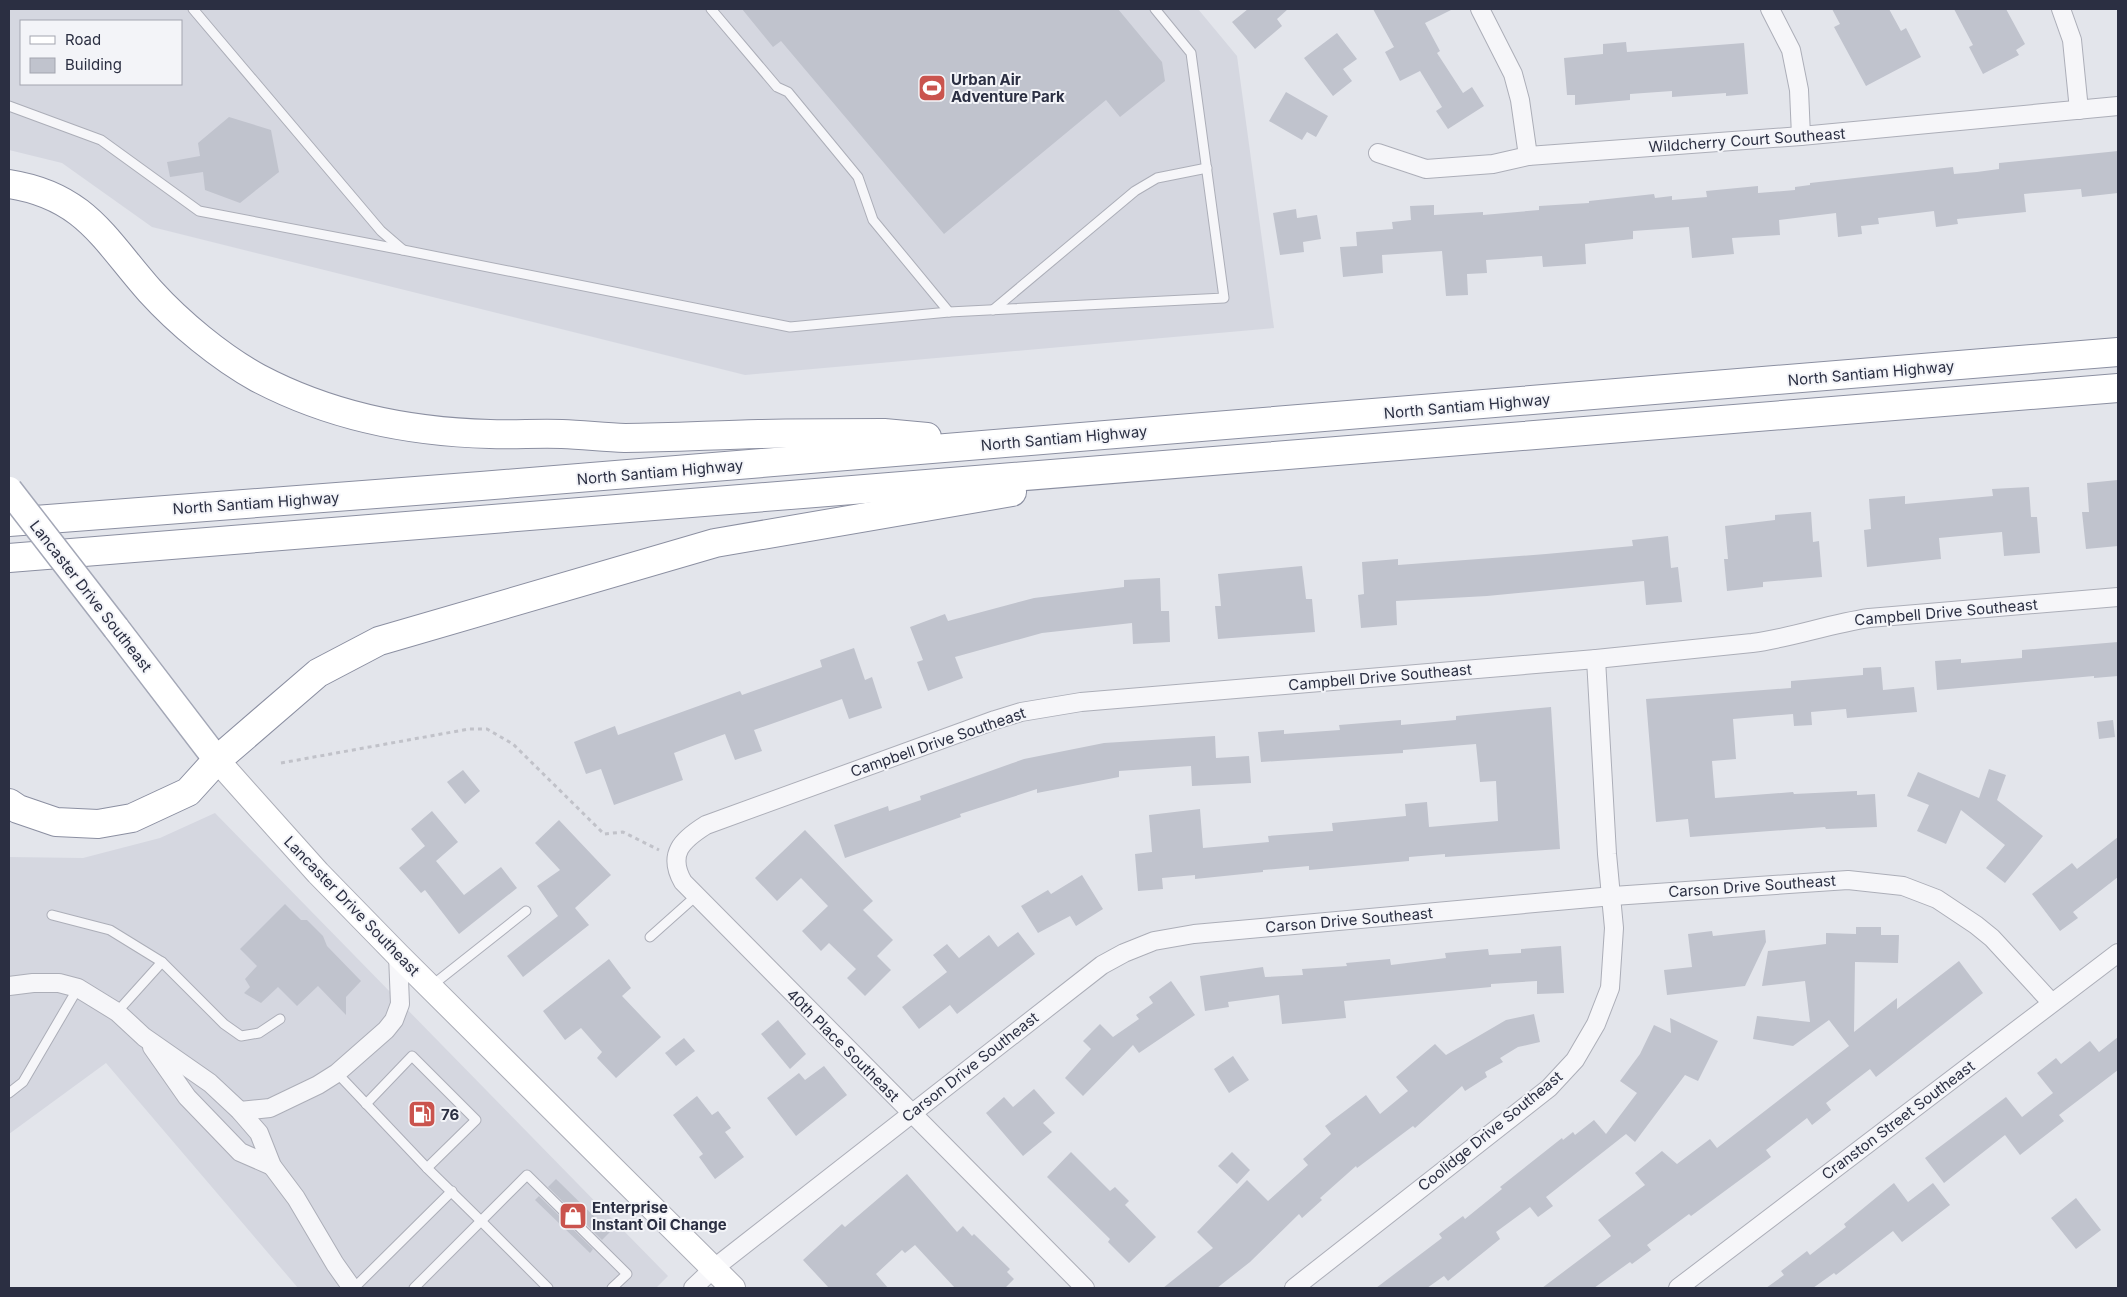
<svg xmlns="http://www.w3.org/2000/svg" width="2127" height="1297" viewBox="0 0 2127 1297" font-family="Inter,sans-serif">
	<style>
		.built { fill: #d5d7e0; fill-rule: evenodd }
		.building { fill: #c0c3cd }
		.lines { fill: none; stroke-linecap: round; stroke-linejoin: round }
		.lane-casing { stroke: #acaeb8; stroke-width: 11 }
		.street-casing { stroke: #acaeb8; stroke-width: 20 }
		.secondary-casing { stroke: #acaeb8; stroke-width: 26 }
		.primary-casing { stroke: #a3a7b6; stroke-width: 29 }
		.highway-casing { stroke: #8b8fa1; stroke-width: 30 }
		.path { stroke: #c1c2c9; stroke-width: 3; stroke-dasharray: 4 4; stroke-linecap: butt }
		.lane { stroke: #f6f6f9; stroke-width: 9 }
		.street { stroke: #f6f6f9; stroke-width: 18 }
		.secondary { stroke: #fff; stroke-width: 24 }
		.primary { stroke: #fff; stroke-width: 26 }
		.highway { stroke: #fff; stroke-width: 28 }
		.primary-bridge-casing { stroke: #a3a7b6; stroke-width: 29; stroke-linecap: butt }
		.primary-bridge { stroke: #fff; stroke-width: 26 }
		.labels { text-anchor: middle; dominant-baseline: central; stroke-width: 4; stroke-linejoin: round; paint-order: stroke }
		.poi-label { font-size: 15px; font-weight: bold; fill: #2b2f42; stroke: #f3f4f8; text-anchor: start }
		.street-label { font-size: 15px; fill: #2b2f42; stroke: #f3f4f8 }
	</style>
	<rect width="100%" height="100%" fill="#e3e5eb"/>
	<!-- built -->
	<g class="built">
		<path d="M9,9H1198L1237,56L1274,328L745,375L152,227L62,163L9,150ZM21,21H181V84H21Z"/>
		<polygon points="215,813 668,1276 656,1288 298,1288 106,1063 9,1134 9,857 83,858 160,838"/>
	</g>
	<!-- building -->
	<g class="building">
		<polygon points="742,9 1118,9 1162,62 1165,81 1120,117 1106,100 944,234 781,41 773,47"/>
		<polygon points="1248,9 1288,9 1277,19 1282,26 1255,49 1232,22"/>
		<polygon points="1373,9 1453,9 1425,23 1440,51 1437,53 1463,93 1472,87 1484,106 1448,129 1436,111 1442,107 1420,71 1400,81 1385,52 1394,47"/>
		<polygon points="1832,9 1889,9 1901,31 1906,28 1921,57 1866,86 1834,27 1840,24"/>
		<polygon points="1954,9 2006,9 2025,44 2016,50 2019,55 1983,74 1969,47 1973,45"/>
		<polygon points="1337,33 1357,59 1343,69 1352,81 1333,96 1304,58"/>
		<polygon points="1626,42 1627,52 1744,43 1748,94 1726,96 1726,93 1672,97 1672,91 1630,94 1630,100 1575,105 1575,95 1567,95 1564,58 1603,54 1603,44"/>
		<polygon points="1286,92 1328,116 1316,137 1307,132 1302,140 1269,121"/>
		<polygon points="229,117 271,130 279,172 240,203 205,190 203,172 170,177 167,162 200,156 198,143"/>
		<polygon points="2118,151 2118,193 2082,197 2081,189 2024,194 2026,212 1957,219 1958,224 1936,227 1934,211 1878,218 1879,224 1861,226 1862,234 1838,237 1836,213 1779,220 1780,235 1732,238 1734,254 1692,258 1689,227 1633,231 1633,239 1585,244 1586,264 1543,267 1542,256 1486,260 1487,273 1467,274 1468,295 1446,296 1442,251 1382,255 1383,273 1343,277 1340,247 1357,246 1356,232 1393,229 1392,222 1411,220 1410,206 1434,205 1434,215 1483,212 1483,215 1539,210 1539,206 1589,203 1589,201 1654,194 1655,198 1672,196 1672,200 1707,197 1706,191 1758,186 1758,193 1795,190 1795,187 1810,185 1810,183 1953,167 1954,174 1977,172 1999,169 1999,163"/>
		<polygon points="1296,209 1297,218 1317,215 1321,239 1303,242 1304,252 1280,255 1273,213"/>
		<polygon points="2118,480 2118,546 2086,549 2082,512 2089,512 2087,483"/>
		<polygon points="2029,487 2031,517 2037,517 2040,553 2004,556 2002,532 1939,538 1941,559 1867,567 1864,530 1871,529 1869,499 1905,496 1905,504 1993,496 1992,489"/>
		<polygon points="1811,512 1813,542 1819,541 1822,577 1763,582 1763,587 1727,591 1724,559 1728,559 1725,526 1775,520 1775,515"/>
		<polygon points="1668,536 1671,568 1678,567 1682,602 1646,605 1644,581 1487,596 1396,601 1397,625 1361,628 1358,595 1364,594 1362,562 1398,559 1398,565 1546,554 1633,546 1632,540"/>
		<polygon points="1302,566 1306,599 1312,599 1315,632 1218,639 1215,606 1221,606 1218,574"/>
		<polygon points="1160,578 1161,611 1169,611 1170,642 1133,644 1132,623 1042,633 955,657 963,678 928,691 917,662 923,660 910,627 945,614 948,621 1034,598 1124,587 1124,580"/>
		<polygon points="2118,642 2118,676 2094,678 2094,676 1937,690 1935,661 1961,659 1961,663 2022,658 2022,650"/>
		<polygon points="854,648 865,680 872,677 882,708 849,719 842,699 754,730 762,751 735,760 725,734 695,745 674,753 683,780 614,805 601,769 586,774 574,742 615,726 618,735 740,691 742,695 822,667 820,660"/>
		<polygon points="1881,667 1883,690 1914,687 1917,712 1847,718 1846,709 1811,712 1812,725 1794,726 1793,714 1733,719 1736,759 1712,761 1715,798 1793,792 1794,794 1857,791 1857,795 1875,794 1877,827 1826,829 1825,827 1690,837 1688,819 1656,822 1646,699 1791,688 1791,681 1863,675 1863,668"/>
		<polygon points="1551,707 1560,849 1445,857 1445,854 1409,857 1409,861 1309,870 1309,866 1263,870 1263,872 1195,879 1195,875 1162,878 1163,889 1138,891 1135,854 1152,852 1149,815 1200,809 1203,848 1269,842 1268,836 1333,831 1332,823 1406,816 1405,804 1427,802 1429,827 1498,821 1496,781 1480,782 1476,744 1403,750 1403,753 1261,762 1258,732 1284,730 1284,734 1340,730 1339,725 1401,720 1401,725 1456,720 1456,716"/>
		<polygon points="2113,720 2115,737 2099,739 2097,722"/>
		<polygon points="1215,736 1216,758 1249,756 1251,783 1192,786 1191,766 1119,771 1119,777 1037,793 1037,789 960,814 961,817 845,858 834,825 888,806 889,811 921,800 920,796 1024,759 1104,743"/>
		<polygon points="1989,769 2006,775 1997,800 2043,836 2005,883 1986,868 2005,845 1961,810 1946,844 1917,831 1929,805 1907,796 1918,772 1979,798"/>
		<polygon points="463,770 480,791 465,804 447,782"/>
		<polygon points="432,811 458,842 436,861 464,895 501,867 517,888 459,934 425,890 421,893 399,868 425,846 411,829"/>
		<polygon points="559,820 611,875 575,908 589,925 523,977 507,956 558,916 537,886 560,870 535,843"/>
		<polygon points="805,830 873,901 863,910 893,940 877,956 891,970 865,996 847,978 856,969 829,943 821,951 802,931 828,906 801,878 777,901 755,878"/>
		<polygon points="2118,837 2118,877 2073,912 2078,918 2060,931 2032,894 2072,863 2077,869"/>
		<polygon points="1082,875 1103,909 1076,926 1070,916 1038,933 1021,906 1048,890 1051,894"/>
		<polygon points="285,904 301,920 307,920 323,936 327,946 361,981 346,997 346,1015 318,986 297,1006 278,987 261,1003 244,993 250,987 245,979 257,966 240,949"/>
		<polygon points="1856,927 1881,927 1881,935 1899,935 1898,963 1855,962 1854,1032 1897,998 1897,1009 1959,961 1983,993 1876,1077 1870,1069 1826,1103 1831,1110 1812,1125 1807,1118 1766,1150 1771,1157 1691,1216 1689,1214 1647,1245 1651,1250 1632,1264 1630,1262 1594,1288 1542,1288 1611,1236 1598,1220 1645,1185 1635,1173 1662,1151 1677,1164 1710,1139 1717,1148 1849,1046 1829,1020 1793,1046 1753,1039 1757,1016 1810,1022 1805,981 1762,986 1768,951 1826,944 1826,933 1856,934"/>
		<polygon points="1765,930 1766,942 1745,986 1667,995 1664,970 1692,967 1688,934 1712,931 1713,936"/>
		<polygon points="1018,932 1035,954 957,1014 950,1005 919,1029 902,1007 947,972 933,955 947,944 959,958 989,935 998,947"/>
		<polygon points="1561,946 1564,993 1537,994 1537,981 1491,984 1491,987 1344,1001 1346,1018 1282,1024 1279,995 1228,1002 1229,1007 1205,1011 1200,976 1263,967 1265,977 1303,975 1302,969 1347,966 1346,963 1390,959 1391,965 1446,958 1445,953 1488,949 1489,955 1521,953 1521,949"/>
		<polygon points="609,959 631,988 622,996 661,1037 616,1078 597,1058 602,1052 581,1028 565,1040 543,1011"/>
		<polygon points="1171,981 1195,1015 1139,1053 1133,1045 1083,1096 1065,1078 1091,1049 1083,1041 1100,1024 1113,1037 1139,1019 1136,1015 1153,1003 1149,997"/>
		<polygon points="1534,1014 1540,1042 1518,1047 1500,1058 1503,1062 1485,1072 1487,1077 1465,1091 1462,1086 1415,1128 1413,1126 1357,1168 1356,1166 1320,1198 1322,1200 1302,1218 1299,1214 1250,1262 1217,1288 1163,1288 1213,1248 1197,1232 1247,1180 1268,1201 1308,1165 1303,1159 1331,1134 1325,1126 1366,1095 1380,1114 1408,1091 1396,1077 1435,1044 1446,1055 1506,1020"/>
		<polygon points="1670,1018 1718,1041 1698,1081 1685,1075 1635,1142 1626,1134 1546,1197 1553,1206 1538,1217 1530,1207 1496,1232 1500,1239 1448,1281 1444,1276 1427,1288 1376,1288 1442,1238 1439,1234 1463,1216 1465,1219 1502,1189 1500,1187 1562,1138 1563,1140 1573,1132 1575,1135 1594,1120 1606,1134 1637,1093 1620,1081 1640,1054 1654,1025 1671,1033"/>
		<polygon points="778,1020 806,1054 790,1069 761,1034"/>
		<polygon points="2118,1037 2118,1070 2059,1115 2064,1121 2020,1155 2005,1135 1944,1183 1925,1158 2006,1097 2022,1117 2053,1093 2037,1073 2056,1058 2061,1064 2090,1041 2099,1052"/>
		<polygon points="684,1038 695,1051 676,1066 665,1053"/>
		<polygon points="1233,1056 1249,1080 1229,1093 1214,1069"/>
		<polygon points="824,1066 847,1095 796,1136 767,1098 799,1073 805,1080"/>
		<polygon points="1034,1089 1055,1113 1043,1123 1052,1132 1023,1156 986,1113 1004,1097 1013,1107"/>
		<polygon points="697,1096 712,1115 718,1111 731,1128 725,1132 744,1157 715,1179 699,1157 703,1154 673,1115"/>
		<polygon points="1071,1152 1110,1191 1115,1187 1129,1201 1125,1205 1156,1237 1129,1263 1108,1242 1110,1239 1047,1177"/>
		<polygon points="1232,1152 1250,1170 1237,1184 1218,1166"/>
		<polygon points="907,1174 957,1232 963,1226 972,1236 974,1234 1010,1269 1007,1272 1014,1279 1005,1288 955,1288 915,1245 905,1253 902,1250 876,1274 888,1288 829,1288 803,1260 842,1224 845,1227"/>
		<polygon points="556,1179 610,1232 602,1240 548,1187"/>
		<polygon points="1894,1183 1908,1202 1933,1183 1950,1205 1902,1242 1893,1231 1836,1275 1834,1273 1813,1288 1766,1288 1784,1275 1781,1271 1807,1251 1810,1255 1846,1227 1844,1224"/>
		<polygon points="539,1196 593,1249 590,1253 535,1200"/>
		<polygon points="2076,1198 2101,1230 2076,1249 2051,1218"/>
	</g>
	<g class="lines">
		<defs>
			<g id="lane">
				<polyline points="193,9 381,231 403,250"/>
				<polyline points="711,9 777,87 788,92 858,177 873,220 949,312"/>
				<polyline points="9,106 101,140 199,211 403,250 790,327 949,312 1224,298 1191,53 1155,9"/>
				<polyline points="993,310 1135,191 1157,178 1207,168"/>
				<polyline points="52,915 110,930 162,962 224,1024 241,1036 259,1033 280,1019"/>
				<polyline points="650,937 696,896"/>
				<polyline points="430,987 526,911"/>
				<polyline points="117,1012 162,962"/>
				<polyline points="337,1073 427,1168 481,1221 527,1175 627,1274 612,1288"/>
				<polyline points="9,1093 23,1082 78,988"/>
				<polyline points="366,1104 412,1056 476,1120 427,1168"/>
				<polyline points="354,1288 452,1191"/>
				<polyline points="414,1288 481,1221 548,1288"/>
			</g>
			<g id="street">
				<polyline points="1480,9 1513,74 1520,100 1528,156"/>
				<polyline points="1770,9 1791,50 1799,90 1801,136"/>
				<polyline points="2061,9 2072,40 2079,110"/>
				<polyline points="1378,153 1426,169 1493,164 1528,156 1801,136 2118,106"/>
				<polyline points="9,986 33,983 59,983 78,988 117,1012 144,1037 210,1083 240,1111 259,1133 272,1166 296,1198 335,1264 352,1288"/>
				<polyline points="152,1047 187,1097 240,1152 272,1166"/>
				<polyline points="240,1111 270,1108 318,1085 337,1073 386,1030 394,1020 400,1004 398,955"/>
				<polyline points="693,1288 713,1269 1102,965 1124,953 1154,941 1194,934 1613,896 1848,880 1903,886 1937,899 1976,925 1992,938 2051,1002"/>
				<path d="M1085,1288L683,882C667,854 682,840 706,825L995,720L1021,712L1081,702L1596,659L1752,643C1791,638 1829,624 1869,618L2118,597"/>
				<polyline points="1294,1288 1549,1088 1575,1060 1596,1024 1610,988 1614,928 1607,854 1596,659"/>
				<polyline points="1678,1288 2118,953"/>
			</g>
			<polyline id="secondary" points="217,760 318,873 398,955 733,1288"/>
			<polyline id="primary" points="116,628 217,760"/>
			<g id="highway">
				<path d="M9,184C85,196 104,239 150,291C179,323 220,357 258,378C330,416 409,432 490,434C514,435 538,433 562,434C583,435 604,437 625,438C669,438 714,435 759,434C801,433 843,433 884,433L927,437"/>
				<polyline points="9,522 481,486 2118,352"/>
				<polyline points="9,558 2118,388"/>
				<polyline points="9,803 18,809 56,822 98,824 132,818 188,792 217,760 318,673 379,641 715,543 1012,492"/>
			</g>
		</defs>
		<!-- lane casing -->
		<use href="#lane" class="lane-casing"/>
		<!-- street casing -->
		<use href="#street" class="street-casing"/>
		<!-- secondary casing -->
		<use href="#secondary" class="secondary-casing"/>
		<!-- primary casing -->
		<use href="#primary" class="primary-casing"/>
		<!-- highway casing -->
		<use href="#highway" class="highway-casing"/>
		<!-- path -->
		<polyline class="path" points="281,763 469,729 487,729 513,744 604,834 623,832 659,850"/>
		<!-- lane -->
		<use href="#lane" class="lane"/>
		<!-- street -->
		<use href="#street" class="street"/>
		<!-- secondary -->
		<use href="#secondary" class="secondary"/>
		<!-- primary -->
		<use href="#primary" class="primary"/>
		<!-- highway -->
		<use href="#highway" class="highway"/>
		<defs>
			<polyline id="primary-bridge" points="9,490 116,628"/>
		</defs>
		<!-- primary-bridge casing -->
		<use href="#primary-bridge" class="primary-bridge-casing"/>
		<!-- primary-bridge -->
		<use href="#primary-bridge" class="primary-bridge"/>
	</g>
	<!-- icons -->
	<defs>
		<symbol id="stadium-square" viewBox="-11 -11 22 22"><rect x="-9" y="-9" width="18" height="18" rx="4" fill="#ca544e" stroke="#f3f4f8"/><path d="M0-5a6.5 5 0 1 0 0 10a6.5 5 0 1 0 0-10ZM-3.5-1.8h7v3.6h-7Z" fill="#fff"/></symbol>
		<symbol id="fuel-square" viewBox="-11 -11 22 22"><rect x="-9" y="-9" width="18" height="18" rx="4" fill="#ca544e" stroke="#f3f4f8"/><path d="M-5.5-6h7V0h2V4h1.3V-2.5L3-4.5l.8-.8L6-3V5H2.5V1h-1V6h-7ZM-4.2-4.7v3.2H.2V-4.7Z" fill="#fff"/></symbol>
		<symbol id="shop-square" viewBox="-11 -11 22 22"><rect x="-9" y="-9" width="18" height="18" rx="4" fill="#ca544e" stroke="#f3f4f8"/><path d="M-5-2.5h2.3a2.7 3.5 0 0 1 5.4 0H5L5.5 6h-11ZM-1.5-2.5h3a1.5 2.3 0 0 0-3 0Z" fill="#fff"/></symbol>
	</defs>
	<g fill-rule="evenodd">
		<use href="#stadium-square" x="916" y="72" width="32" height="32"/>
		<use href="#fuel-square" x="406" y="1098" width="32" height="32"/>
		<use href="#shop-square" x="557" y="1200" width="32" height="32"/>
	</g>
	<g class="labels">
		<!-- poi labels -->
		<g class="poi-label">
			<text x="951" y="79">Urban Air<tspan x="951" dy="17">Adventure Park</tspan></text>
			<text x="441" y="1114">76</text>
			<text x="592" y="1207">Enterprise<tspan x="592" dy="17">Instant Oil Change</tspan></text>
		</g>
		<!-- street labels -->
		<g class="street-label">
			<text transform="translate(1747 140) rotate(-4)">Wildcherry Court Southeast</text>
			<text transform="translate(1871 373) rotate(-5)">North Santiam Highway</text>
			<text transform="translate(1467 406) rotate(-5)">North Santiam Highway</text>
			<text transform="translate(1064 438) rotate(-5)">North Santiam Highway</text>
			<text transform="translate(660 472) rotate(-5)">North Santiam Highway</text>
			<text transform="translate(256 503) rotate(-4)">North Santiam Highway</text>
			<text transform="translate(91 596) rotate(52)">Lancaster Drive Southeast</text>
			<text transform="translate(1946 612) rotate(-5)">Campbell Drive Southeast</text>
			<text transform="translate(1380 677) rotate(-5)">Campbell Drive Southeast</text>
			<text transform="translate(938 742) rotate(-19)">Campbell Drive Southeast</text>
			<text transform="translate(1752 886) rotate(-4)">Carson Drive Southeast</text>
			<text transform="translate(352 906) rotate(46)">Lancaster Drive Southeast</text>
			<text transform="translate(1349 920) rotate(-5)">Carson Drive Southeast</text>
			<text transform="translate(843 1045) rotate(45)">40th Place Southeast</text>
			<text transform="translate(970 1067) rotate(-38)">Carson Drive Southeast</text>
			<text transform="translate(1898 1120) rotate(-37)">Cranston Street Southeast</text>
			<text transform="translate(1490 1131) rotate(-39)">Coolidge Drive Southeast</text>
		</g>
	</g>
	<!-- border -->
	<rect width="2127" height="1297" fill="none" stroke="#2b2f42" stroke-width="20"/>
	<!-- legend -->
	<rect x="20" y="20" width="162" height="65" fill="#f3f4f8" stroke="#a3a5af"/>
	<rect x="30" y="36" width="25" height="8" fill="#ffffff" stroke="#a3a5af"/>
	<text x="65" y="45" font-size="15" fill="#2b2f42">Road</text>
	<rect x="30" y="58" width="25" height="15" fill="#c0c3cd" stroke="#a3a5af"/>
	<text x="65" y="70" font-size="15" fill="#2b2f42">Building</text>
</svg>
